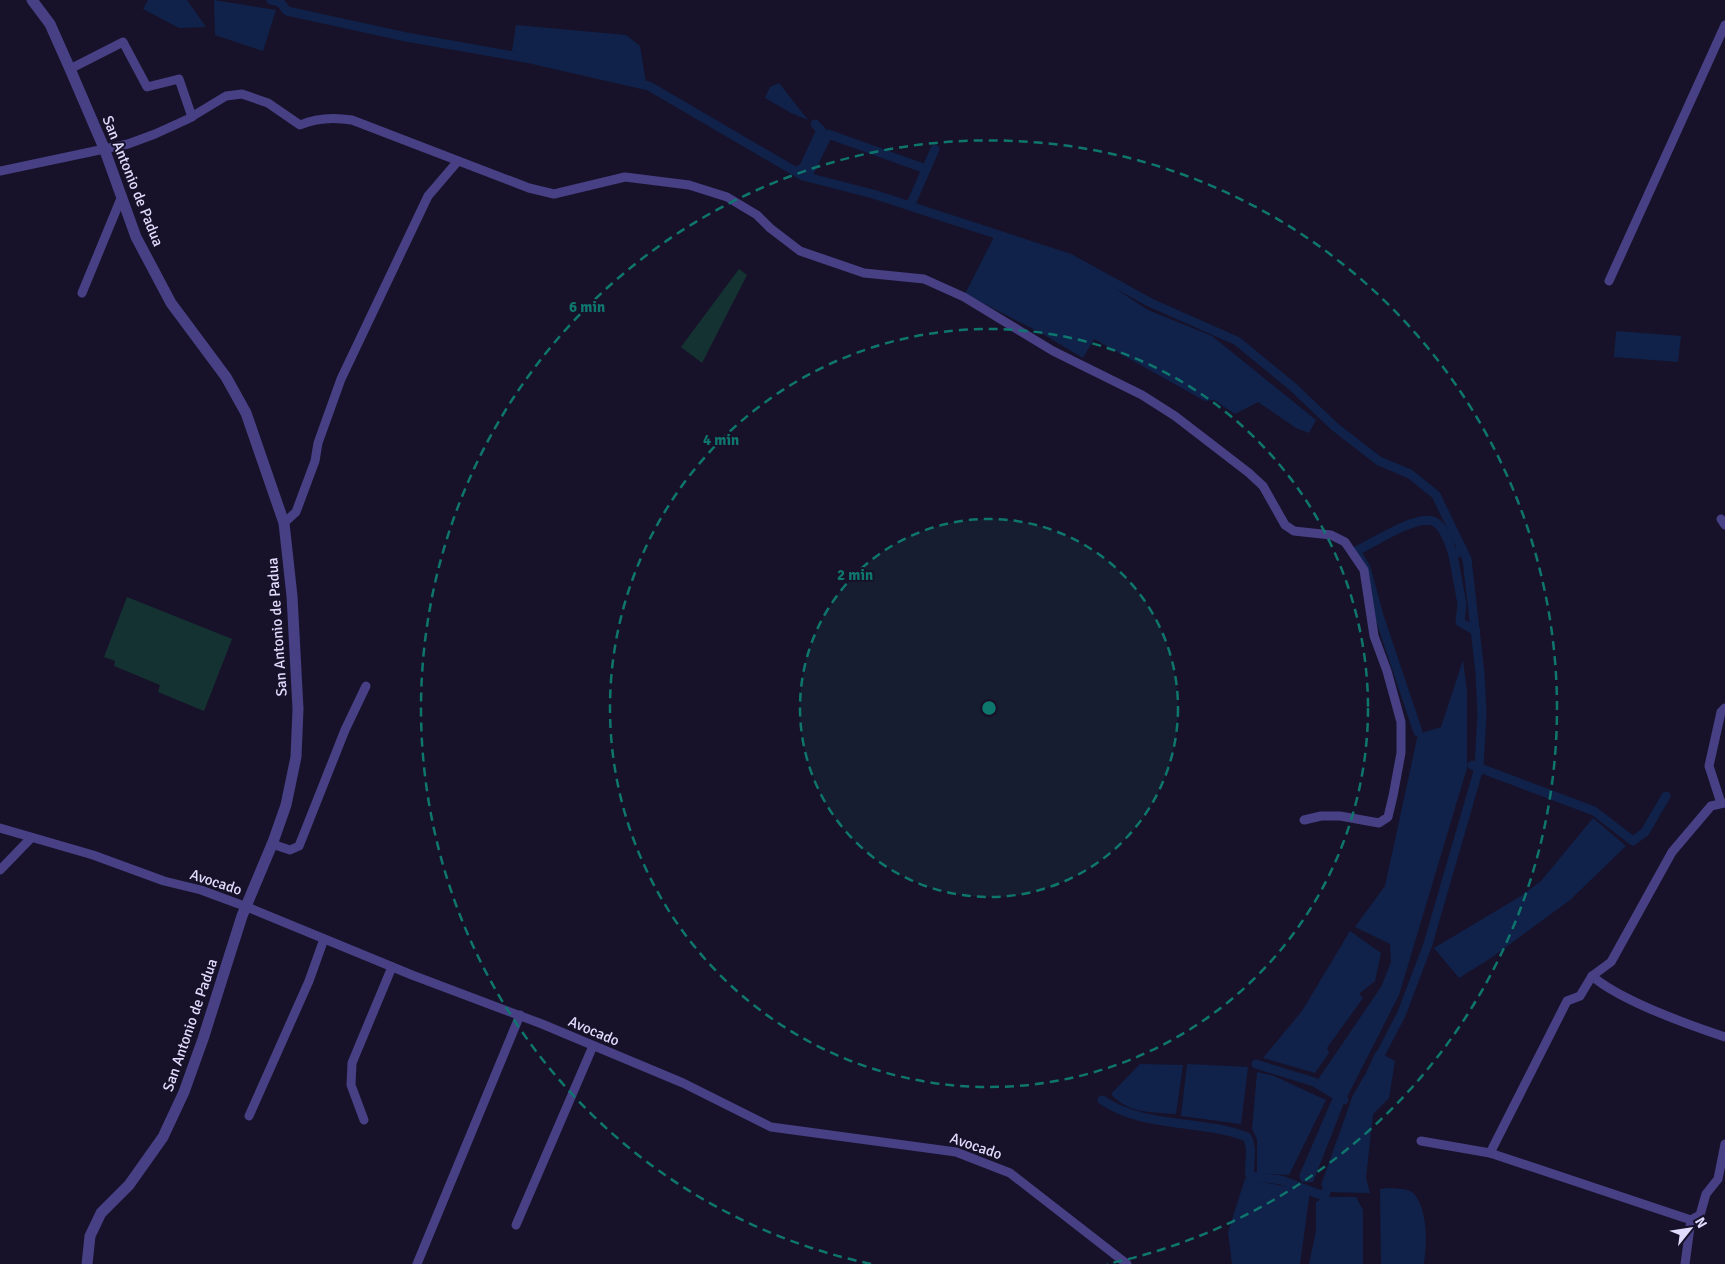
<svg xmlns="http://www.w3.org/2000/svg" width="1725" height="1264" viewBox="0 0 1725 1264" font-family="Signika,sans-serif">
	<style>
		.green { fill: #153232 }
		.water { fill: #10224a }
		.lines { fill: none; stroke-linecap: round; stroke-linejoin: round }
		.canal { stroke: #10224a; stroke-width: 9 }
		.minor { stroke: #474085; stroke-width: 9 }
		.tertiary { stroke: #474085; stroke-width: 11 }
		.ring { fill: none; stroke: #0f766e; stroke-width: 2.5; stroke-dasharray: 9 6 }
		.labels { text-anchor: middle; dominant-baseline: central; stroke-width: 4; stroke-linejoin: round; paint-order: stroke }
		.street-label { font-size: 15px; fill: #e1dcfd; stroke: #171229 }
		.centre { fill: #0f766e; stroke: #171229; stroke-width: 2.5 }
		.ring-label { font-size: 15px; text-anchor: middle; font-weight: bold; fill: #0f766e; stroke: #171229; stroke-width: 4; stroke-linejoin: round; paint-order: stroke }
	</style>
	<rect width="100%" height="100%" fill="#171229"/>
	<!-- green -->
	<g class="green">
		<polygon points="739,269 747,275 702,363 681,347"/>
		<polygon points="127,597 232,639 204,711 158,692 160,685 114,666 115,661 104,657"/>
	</g>
	<!-- water -->
	<g class="water">
		<polygon points="148,0 187,0 206,27 179,28 143,9"/>
		<polygon points="214,0 276,10 263,51 215,35"/>
		<polygon points="516,25 626,35 640,46 646,83 512,51"/>
		<polygon points="779,83 808,120 791,113 765,98 770,87"/>
		<polygon points="995,235 1061,259 1090,272 1148,310 1212,336 1316,420 1309,433 1296,428 1258,402 1235,414 1214,400 1205,401 1094,339 1083,358 1043,334 965,294"/>
		<polygon points="1616,331 1681,336 1678,362 1614,357"/>
		<polygon points="1463,660 1467,692 1467,768 1399,995 1346,1099 1317,1081 1381,987 1391,962 1390,944 1355,927 1385,886 1418,734 1441,727"/>
		<polygon points="1593,818 1626,846 1570,900 1491,958 1459,978 1434,948 1521,896 1541,881"/>
		<polygon points="1350,931 1381,953 1375,981 1359,994 1363,998 1327,1048 1329,1053 1315,1073 1263,1058 1302,1011"/>
		<polygon points="1376,1051 1395,1061 1389,1098 1373,1114 1366,1178 1370,1193 1328,1192 1321,1185 1353,1095 1366,1073"/>
		<path d="M1140,1064L1183,1065L1176,1114C1152,1112 1128,1114 1111,1094Z"/>
		<polygon points="1187,1064 1248,1067 1241,1124 1181,1116"/>
		<polygon points="1257,1072 1274,1076 1326,1100 1289,1175 1257,1173 1257,1139 1252,1129"/>
		<polygon points="1333,1097 1344,1103 1313,1182 1302,1182 1299,1176"/>
		<polygon points="1245,1179 1310,1191 1300,1264 1232,1264 1228,1232"/>
		<path d="M1390,1188C1398,1189 1410,1188 1415,1195C1428,1213 1427,1244 1424,1264H1381L1380,1189Z"/>
		<polygon points="1328,1197 1356,1197 1363,1210 1363,1264 1309,1264 1316,1231 1316,1202"/>
	</g>
	<g class="lines">
		<!-- canal -->
		<g class="canal">
			<polyline points="271,0 280,2 287,11 406,37 531,59 649,86 803,176 873,194 1069,258 1151,303 1237,341 1293,387 1335,427 1379,461 1410,474 1436,495 1467,559 1480,673 1482,713 1479,768 1428,944 1401,1015 1376,1063"/>
			<polyline points="797,172 804,167 821,130 815,124"/>
			<polyline points="807,177 828,134 926,169"/>
			<polyline points="910,206 935,149"/>
			<polyline points="1453,555 1462,604 1460,622 1476,631"/>
			<path d="M1418,732L1379,616L1366,568L1356,551C1374,543 1415,515 1433,521C1444,525 1450,545 1453,555L1463,550"/>
			<polyline points="1472,765 1594,811 1633,841 1645,832 1666,796"/>
			<polyline points="1256,1064 1314,1082 1344,1100"/>
			<path d="M1102,1100C1145,1129 1201,1119 1247,1137C1254,1150 1248,1162 1250,1176L1281,1180L1324,1196"/>
			<polyline points="1321,1211 1329,1180"/>
		</g>
		<!-- minor -->
		<g class="minor">
			<polyline points="70,69 123,42 147,87 179,79 192,117"/>
			<path d="M0,171L128,144L155,134L188,119L226,96L242,94L268,103L300,125C316,118 334,117 352,120L529,188L554,194L625,177L689,185L727,197L757,215L770,228L800,251L864,273L924,279L964,297L1053,351L1142,395L1175,416L1249,473L1263,486L1285,525L1294,531L1331,535L1345,542L1364,570L1374,636L1387,671L1401,722V753L1393,796L1388,817L1379,823L1340,816H1321L1304,820"/>
			<polyline points="1609,281 1725,25"/>
			<polyline points="82,293 122,196"/>
			<polyline points="1721,519 1725,525"/>
			<polyline points="284,523 296,512 315,461 318,443 341,379 428,196 458,161"/>
			<polyline points="1721,803 1709,766 1721,712 1725,708"/>
			<polyline points="0,828 93,855 164,881 201,890 247,907 412,975 542,1024 683,1083 771,1127 956,1152 1010,1173 1127,1264"/>
			<polyline points="272,844 290,850 299,846 345,730 366,686"/>
			<polyline points="0,870 31,838"/>
			<path d="M1592,976C1620,1000 1689,1025 1725,1037"/>
			<polyline points="249,1116 309,981 324,939"/>
			<polyline points="364,1120 351,1085 352,1063 392,967"/>
			<polyline points="1421,1141 1490,1153 1567,1001 1580,996 1592,976 1611,962 1672,852 1711,806 1725,803"/>
			<polyline points="1490,1153 1691,1220 1700,1215 1706,1194 1718,1179 1725,1144"/>
			<polyline points="516,1225 593,1046"/>
			<polyline points="417,1264 520,1015"/>
			<polyline points="1685,1264 1691,1220"/>
		</g>
		<!-- tertiary -->
		<polyline class="tertiary" points="32,0 50,24 70,69 104,148 136,237 171,303 226,377 246,413 284,523 292,596 298,709 296,757 286,805 273,842 242,916 203,1039 184,1092 163,1137 129,1185 101,1213 90,1236 87,1264"/>
	</g>
	<!-- distance rings -->
	<circle cx="989" cy="708" r="189" fill="#0f766e" fill-opacity=".12"/>
	<g class="ring">
		<circle cx="989" cy="708" r="189"/>
		<circle cx="989" cy="708" r="379"/>
		<path d="M871 1264A568 568 0 1 1 1107 1264"/>
	</g>
	<g class="labels">
		<!-- street labels -->
		<g class="street-label">
			<text transform="translate(133 181) rotate(68)">San Antonio de Padua</text>
			<text transform="translate(277 627) rotate(-94)">San Antonio de Padua</text>
			<text transform="translate(216 882) rotate(18)">Avocado</text>
			<text transform="translate(190 1025) rotate(-71)">San Antonio de Padua</text>
			<text transform="translate(594 1031) rotate(23)">Avocado</text>
			<text transform="translate(976 1146) rotate(19)">Avocado</text>
		</g>
	</g>
	<circle cx="989" cy="708" r="8" class="centre"/>
	<g class="ring-label">
		<text x="587" y="312">6 min</text>
		<text x="721" y="445">4 min</text>
		<text x="855" y="580">2 min</text>
	</g>
	<!-- north arrow -->
	<g transform="translate(1690 1229) rotate(60)" stroke="#171229" stroke-width="4" paint-order="stroke">
	<path d="M0-4L9 19L0 12L-9 19Z" fill="#e1dcfd"/>
	<text y="-8" font-size="14" font-weight="bold" text-anchor="middle" fill="#e1dcfd">N</text>
	</g>
</svg>
